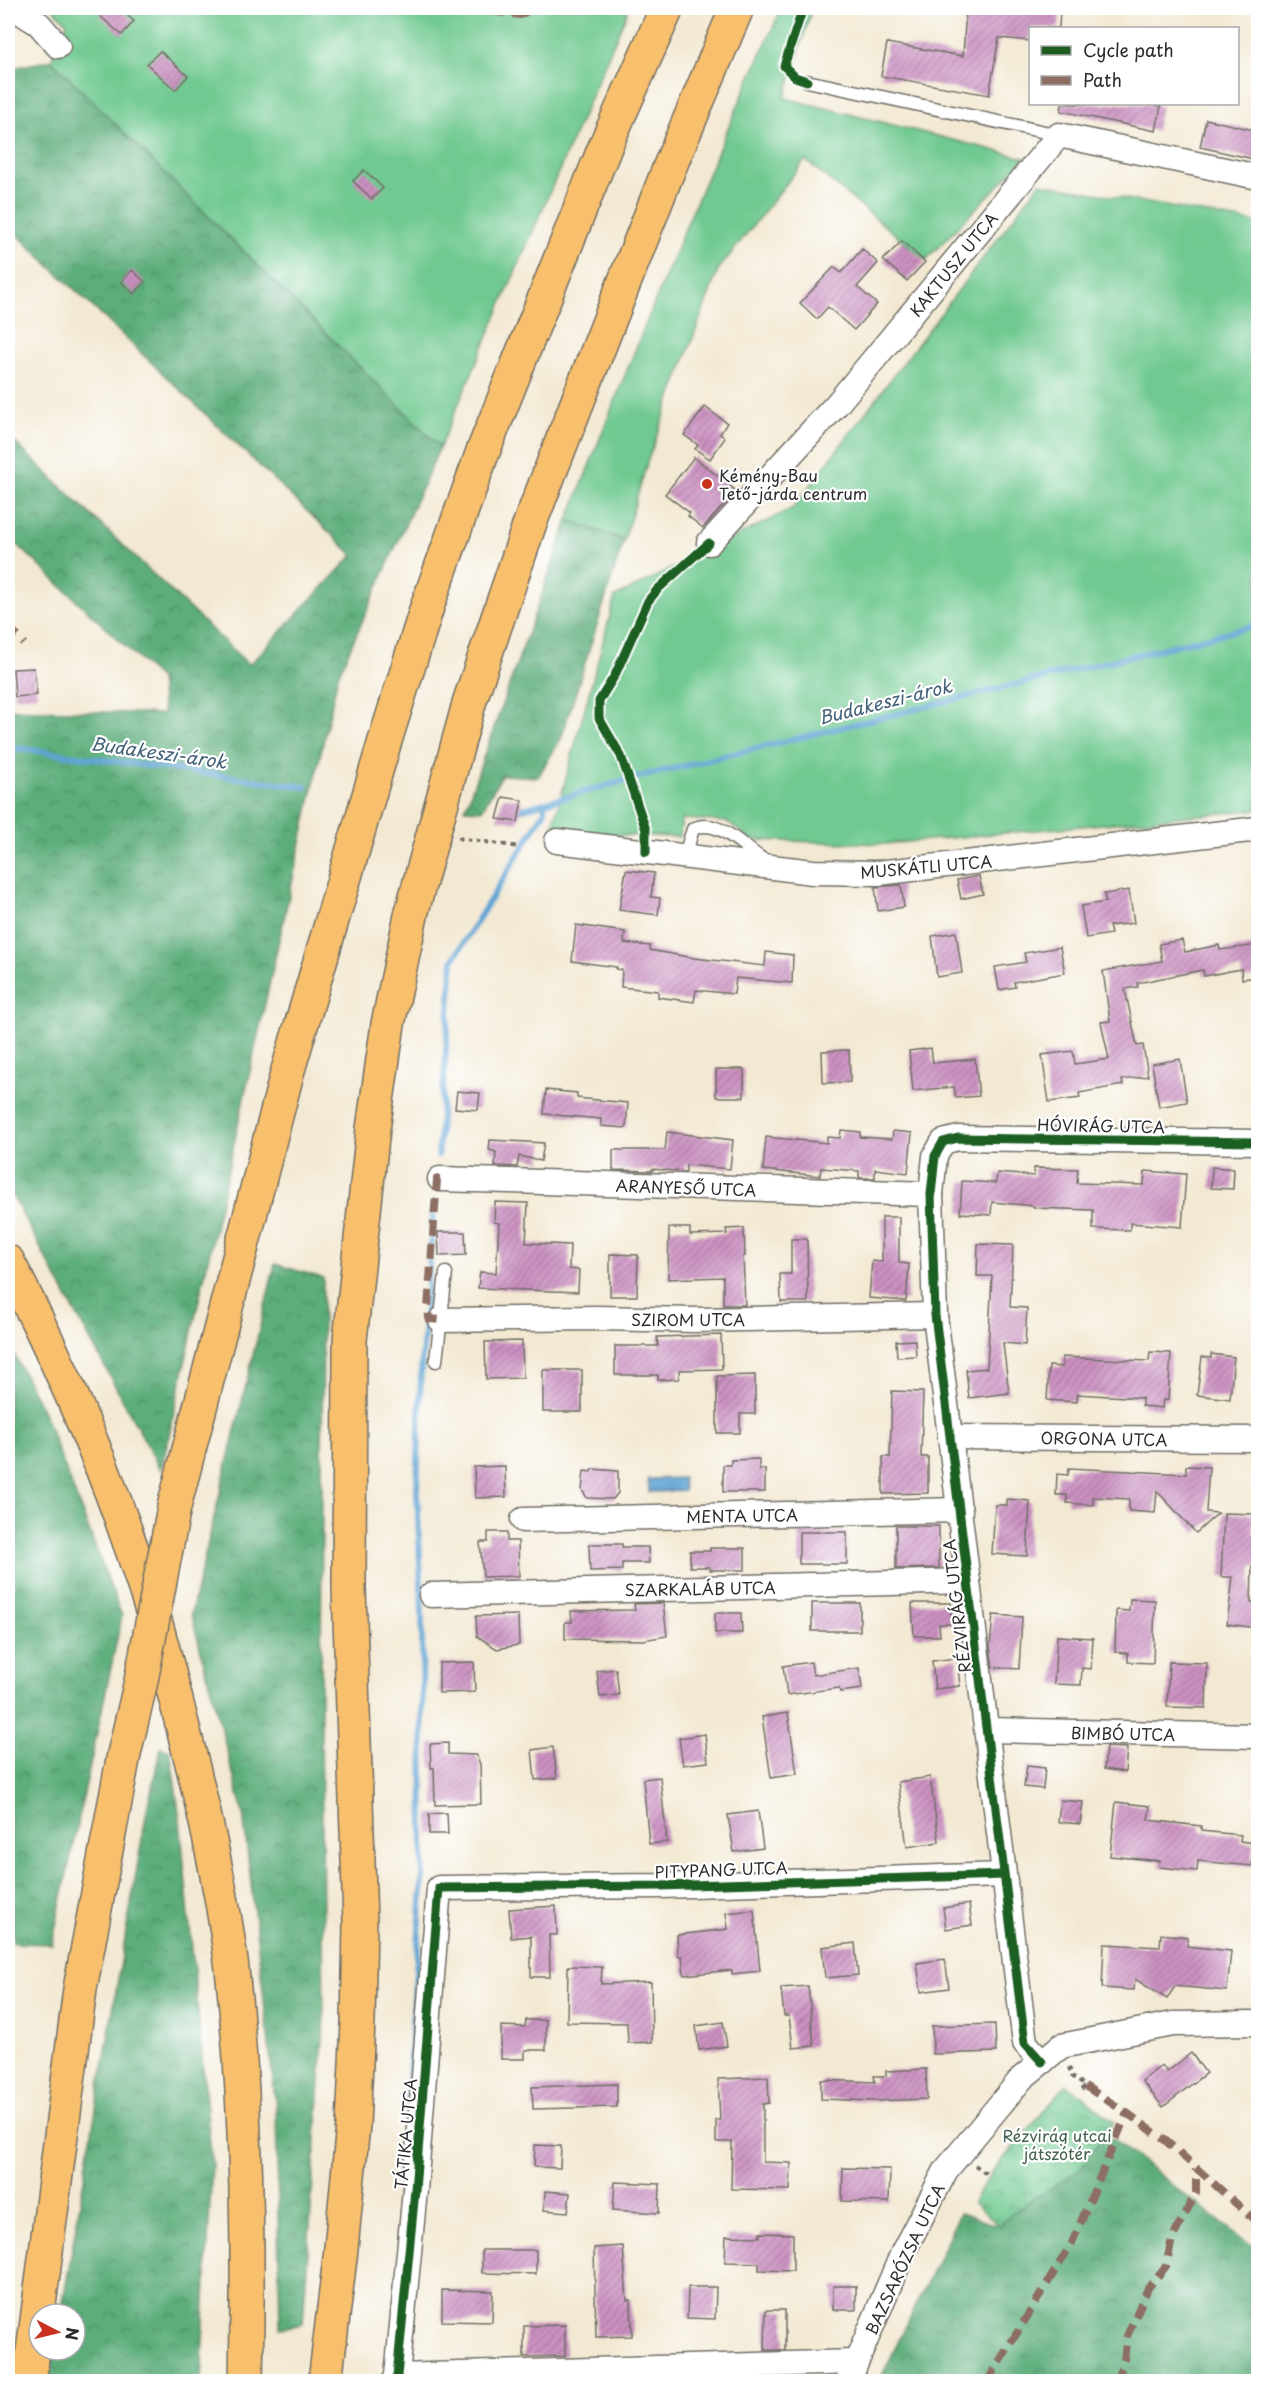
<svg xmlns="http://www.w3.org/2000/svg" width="1266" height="2389" viewBox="0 0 1266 2389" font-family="'Playpen Sans',sans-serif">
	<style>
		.grass { fill: #6fc990; stroke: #4d7a5e; stroke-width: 1.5 }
		.forest { fill: url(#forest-crowns); stroke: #436c52; stroke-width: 1.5 }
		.park { fill: url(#park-crowns); stroke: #4d7a5e; stroke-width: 1.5 }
		.water { fill: #5da3d3; stroke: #44677f; stroke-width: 1.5 }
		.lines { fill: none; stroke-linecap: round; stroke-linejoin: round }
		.stream { stroke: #5da3d3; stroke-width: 6 }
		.building { fill: url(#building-hatch) }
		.service-casing { stroke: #716e66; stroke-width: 15 }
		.minor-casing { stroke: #716e66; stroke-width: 27 }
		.motorway-casing { stroke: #716e66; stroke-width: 36 }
		.path { stroke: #716e66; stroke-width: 4; stroke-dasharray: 4.5 4.5; stroke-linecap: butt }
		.service { stroke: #fff; stroke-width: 12 }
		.minor { stroke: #fff; stroke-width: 24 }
		.motorway { stroke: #f8bf6c; stroke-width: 33 }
		.motorway-bridge-casing { stroke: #716e66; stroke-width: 36; stroke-linecap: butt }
		.motorway-bridge { stroke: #f8bf6c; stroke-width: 33 }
		.quiet { stroke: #8d6e63; stroke-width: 8; stroke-dasharray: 15 8; stroke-linecap: butt }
		.cycleway-casing { stroke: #fff; stroke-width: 13 }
		.cycleway { stroke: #1b5e20; stroke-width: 9 }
		.poi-dot { fill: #c8321e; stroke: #fff; stroke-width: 2 }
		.labels { text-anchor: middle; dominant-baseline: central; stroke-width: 4.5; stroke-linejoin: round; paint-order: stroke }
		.street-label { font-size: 16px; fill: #2b2b2b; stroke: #fff }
		.poi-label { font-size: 16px; fill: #2b2b2b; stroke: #fff; text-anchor: start }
		.park-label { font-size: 16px; fill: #43624e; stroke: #fff }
		.water-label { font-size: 18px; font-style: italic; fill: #426177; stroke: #fff }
	</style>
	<defs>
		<pattern id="forest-crowns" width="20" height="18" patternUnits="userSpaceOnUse" patternTransform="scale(1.5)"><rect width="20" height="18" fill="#5bad7a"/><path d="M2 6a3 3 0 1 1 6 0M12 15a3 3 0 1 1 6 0" fill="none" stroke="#4b8d64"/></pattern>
		<pattern id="park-crowns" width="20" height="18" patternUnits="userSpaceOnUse" patternTransform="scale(1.5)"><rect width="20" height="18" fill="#6fc990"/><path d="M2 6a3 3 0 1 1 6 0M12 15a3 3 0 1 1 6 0" fill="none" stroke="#5ba376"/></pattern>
		<pattern id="building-hatch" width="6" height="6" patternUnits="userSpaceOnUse" patternTransform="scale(1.5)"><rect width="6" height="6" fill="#cc91c2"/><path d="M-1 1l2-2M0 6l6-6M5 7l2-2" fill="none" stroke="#a6779e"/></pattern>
	</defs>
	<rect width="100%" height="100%" fill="#fff"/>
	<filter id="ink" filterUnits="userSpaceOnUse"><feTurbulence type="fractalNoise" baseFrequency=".0167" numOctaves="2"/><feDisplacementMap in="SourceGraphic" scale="12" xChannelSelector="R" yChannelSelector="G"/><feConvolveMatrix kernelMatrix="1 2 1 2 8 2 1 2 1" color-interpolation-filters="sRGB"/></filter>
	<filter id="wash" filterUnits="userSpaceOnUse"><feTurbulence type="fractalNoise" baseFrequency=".008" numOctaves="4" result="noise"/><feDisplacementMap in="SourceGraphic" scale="24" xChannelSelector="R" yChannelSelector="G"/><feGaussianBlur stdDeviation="1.35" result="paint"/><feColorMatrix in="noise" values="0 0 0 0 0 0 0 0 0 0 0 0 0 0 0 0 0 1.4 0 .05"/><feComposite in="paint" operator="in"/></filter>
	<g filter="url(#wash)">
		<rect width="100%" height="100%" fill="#f3e9d3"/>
		<!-- grass -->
		<g class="grass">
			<polygon points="52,8 629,8 440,447 51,60 67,23"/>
			<path d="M782,8H812L785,98L1025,158L926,260L805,160L718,270L648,460L624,540L568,520C635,347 704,176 782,8Z"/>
			<polygon points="1040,183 1258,223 1258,810 885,844 751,840 727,822 682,819 680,837 551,833 615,597 793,508"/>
		</g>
		<!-- forest -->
		<g class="forest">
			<polygon points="51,60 440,447 338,676 161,1471 8,1188 8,709 163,714 160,679 8,536 8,436 249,665 353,555 8,226 8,69"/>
			<polygon points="568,520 624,540 561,739 538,777 502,775 482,810 465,809"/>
			<polygon points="275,1264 323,1278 321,1714 324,2025 303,2324 280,2328 276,2108 243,1813 191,1613"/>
			<polygon points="8,1342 46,1418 122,1616 52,1944 13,1943 8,1776"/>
			<polygon points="161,1748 170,1750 180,1819 212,2165 201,2381 49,2381 55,2350 75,2350 75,2314 61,2314 147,1809"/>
			<polygon points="1112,2138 1258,2251 1258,2381 879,2382 960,2213 995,2225 1060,2155"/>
		</g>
		<!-- park -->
		<polygon class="park" points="1067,2084 1114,2122 1079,2170 1010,2214 1000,2226 973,2202 992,2172"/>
		<!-- water -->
		<polygon class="water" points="683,1478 684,1491 649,1492 648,1479"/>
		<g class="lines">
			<!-- stream -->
			<g class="stream">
				<polyline points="8,747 306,787"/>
				<polyline points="519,810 631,779 1258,625"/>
				<polyline points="438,1155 453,960 545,811 544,803"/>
				<polyline points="400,2194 423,1877 422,1606 417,1491 421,1372 434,1202"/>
			</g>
		</g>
		<g id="blocks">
			<!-- building -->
			<g class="building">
				<polygon points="108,8 118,8 134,21 122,35 100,16"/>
				<polygon points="966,8 1060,9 1059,28 1030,28 1030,41 999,38 989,95 881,76 887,43 963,56"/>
				<polygon points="160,51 188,76 175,90 147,64"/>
				<polygon points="1062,104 1147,104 1161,106 1156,131 1061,111"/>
				<polygon points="1206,119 1258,131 1258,160 1200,147"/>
				<polygon points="364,170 383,188 372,199 353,181"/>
				<polygon points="902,241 925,262 907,281 883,260"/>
				<polygon points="862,249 878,263 857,287 877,304 854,330 828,307 817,319 800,303 834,267 841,273"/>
				<polygon points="132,270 145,282 134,294 121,282"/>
				<polygon points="705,407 727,423 720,434 725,438 710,459 695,449 698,445 684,435"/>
				<polygon points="694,457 736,491 703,528 688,516 690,513 665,494"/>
				<polygon points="34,668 37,695 15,697 13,669"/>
				<polygon points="503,797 522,800 518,822 497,819"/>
				<polygon points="626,870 654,873 651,897 660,898 658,915 619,910"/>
				<polygon points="979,876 983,894 961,899 957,880"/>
				<polygon points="901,885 904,907 878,911 875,887"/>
				<polygon points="1129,890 1134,923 1109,926 1111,934 1086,938 1081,906 1106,902 1104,894"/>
				<polygon points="576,925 625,932 624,943 650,946 650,950 694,958 765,966 766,952 793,955 792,983 736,978 734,994 696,990 694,1002 658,997 658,991 621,987 622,970 616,969 617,967 572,961"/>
				<polygon points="956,932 962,973 937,977 932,936"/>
				<polygon points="1182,940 1185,952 1219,945 1220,950 1258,945 1258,977 1242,979 1241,969 1204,976 1203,970 1137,983 1138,987 1125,989 1137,1046 1143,1045 1148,1076 1122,1080 1123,1085 1079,1093 1080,1098 1049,1102 1042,1055 1073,1051 1075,1064 1109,1059 1101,1022 1110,1021 1103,971 1162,961 1159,944"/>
				<polygon points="1060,947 1065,973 1014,982 1015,987 999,990 995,967 1026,962 1024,953"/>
				<polygon points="931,1048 933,1063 975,1059 979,1096 956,1098 954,1087 913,1091 909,1051"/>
				<polygon points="849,1050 850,1082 823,1083 822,1051"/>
				<polygon points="1180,1059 1187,1102 1159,1107 1152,1064"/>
				<rect x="716" y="1069" width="28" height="28"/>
				<polygon points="546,1090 577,1093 577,1098 628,1103 626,1128 601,1126 601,1119 544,1114"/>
				<polygon points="457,1091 480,1093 478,1110 455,1108"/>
				<polygon points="841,1130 860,1132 860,1137 892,1139 893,1131 912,1133 908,1173 875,1169 875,1178 859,1178 859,1171 821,1168 820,1176 763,1170 766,1137 827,1143 827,1137 840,1138"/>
				<polygon points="667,1132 733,1140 730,1169 686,1165 686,1172 652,1169 652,1171 613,1170 613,1150 665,1150"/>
				<polygon points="490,1140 544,1143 541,1161 519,1156 517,1167 495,1166 496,1152 489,1150"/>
				<polygon points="1212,1167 1234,1169 1233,1189 1211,1188"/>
				<polygon points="1034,1168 1078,1169 1077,1183 1144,1185 1145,1171 1186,1174 1182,1227 1130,1223 1130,1230 1093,1229 1093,1210 1034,1208 1034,1206 992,1202 991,1215 960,1213 962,1181 996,1183 997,1173 1034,1176"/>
				<polygon points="495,1202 528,1203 526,1243 570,1245 569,1269 579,1270 578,1292 478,1288 480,1272 496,1273 499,1223 494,1222"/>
				<polygon points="882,1217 899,1217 899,1263 909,1264 906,1301 869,1298 872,1261 882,1262"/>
				<polygon points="669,1228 690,1228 690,1235 727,1234 726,1229 744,1228 745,1256 743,1256 745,1305 723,1305 723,1277 668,1279"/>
				<polygon points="438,1232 465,1232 466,1255 439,1256"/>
				<polygon points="791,1239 807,1239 808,1302 781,1302 780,1274 791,1274"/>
				<polygon points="978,1244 1013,1245 1010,1307 1027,1308 1025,1345 1003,1343 1009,1393 969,1398 966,1370 987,1368 992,1276 977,1276"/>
				<polygon points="610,1254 638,1255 637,1296 610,1296"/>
				<polygon points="721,1335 722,1369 679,1370 679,1379 658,1380 658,1375 615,1375 615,1346 658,1346 657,1337"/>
				<polygon points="915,1340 916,1356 897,1357 896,1341"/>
				<polygon points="522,1341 523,1378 486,1379 485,1342"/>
				<polygon points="1150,1352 1171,1353 1168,1400 1163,1400 1162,1408 1142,1406 1142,1398 1077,1394 1077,1402 1047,1400 1049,1366 1062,1367 1062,1357 1149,1361"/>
				<polygon points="1211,1354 1234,1357 1230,1399 1197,1395 1202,1357 1211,1358"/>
				<rect x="543" y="1370" width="39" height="42"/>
				<polygon points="755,1375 755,1414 740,1414 740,1433 717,1433 717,1376"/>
				<polygon points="892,1391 923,1392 921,1457 928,1457 928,1493 883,1494 883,1457 890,1457"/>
				<polygon points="759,1459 759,1469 765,1469 765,1492 723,1492 723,1465 731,1465 731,1460"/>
				<polygon points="505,1466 506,1497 475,1498 474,1467"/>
				<polygon points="1186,1466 1209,1467 1206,1512 1218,1513 1196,1533 1157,1491 1155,1513 1129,1511 1129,1499 1093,1497 1093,1505 1067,1503 1067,1495 1056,1495 1057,1474 1068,1475 1069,1468 1186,1474"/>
				<polygon points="592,1469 618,1471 618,1493 613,1499 587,1498 582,1490 584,1471 591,1472"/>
				<polygon points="1007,1499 1030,1501 1027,1556 992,1554 995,1505 1007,1505"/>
				<polygon points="1224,1513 1254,1514 1253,1532 1258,1532 1258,1566 1252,1566 1251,1602 1258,1603 1258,1628 1227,1624 1233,1577 1221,1577"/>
				<polygon points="896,1526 939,1526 939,1568 896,1569"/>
				<polygon points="488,1532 507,1532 507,1541 518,1541 519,1576 483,1577 480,1542 488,1542"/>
				<rect x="799" y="1532" width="48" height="32"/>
				<polygon points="589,1544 622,1544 622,1547 648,1547 649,1563 622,1563 622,1570 590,1571"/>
				<polygon points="710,1548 745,1548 745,1570 710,1570 710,1567 690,1567 690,1551 710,1551"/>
				<polygon points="1130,1599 1155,1600 1153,1663 1128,1662 1128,1653 1115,1652 1116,1610 1129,1611"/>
				<polygon points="663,1603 667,1636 643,1640 565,1639 565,1622 572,1622 571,1611 635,1610 634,1604"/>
				<rect x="812" y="1603" width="48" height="28"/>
				<polygon points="912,1603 951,1603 951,1624 939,1624 940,1636 914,1636"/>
				<polygon points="715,1613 741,1613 742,1633 715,1633"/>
				<polygon points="518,1615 519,1645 497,1649 477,1636 476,1616"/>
				<polygon points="993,1615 1022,1617 1019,1669 993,1667 990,1647"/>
				<polygon points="1057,1636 1093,1638 1091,1669 1082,1668 1081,1685 1054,1684"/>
				<polygon points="957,1658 960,1686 935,1689 932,1661"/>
				<polygon points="474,1662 475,1692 439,1693 439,1663"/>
				<polygon points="811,1662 813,1675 859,1668 862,1689 840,1692 839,1688 787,1695 783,1666"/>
				<polygon points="1169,1662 1207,1663 1206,1708 1167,1707"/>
				<polygon points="616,1669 619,1695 600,1697 597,1671"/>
				<polygon points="788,1713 797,1774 771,1778 762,1717"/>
				<polygon points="705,1734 708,1762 683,1765 679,1738"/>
				<polygon points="448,1743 448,1754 476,1755 480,1764 481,1804 435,1805 434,1768 431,1768 430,1744"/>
				<polygon points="553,1747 557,1778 535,1780 532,1750"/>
				<polygon points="1106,1747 1127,1748 1125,1772 1104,1769"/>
				<polygon points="1027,1766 1045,1768 1043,1789 1024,1787"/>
				<polygon points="660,1777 667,1842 649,1844 643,1779"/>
				<polygon points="930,1777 939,1842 907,1847 898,1782"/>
				<polygon points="1060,1800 1083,1802 1080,1824 1058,1822"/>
				<polygon points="1116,1802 1150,1806 1148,1820 1201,1826 1201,1831 1241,1835 1240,1841 1254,1843 1252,1866 1198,1861 1197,1871 1159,1867 1160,1861 1110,1856"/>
				<polygon points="758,1811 763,1848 734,1852 728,1815"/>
				<polygon points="447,1813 448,1834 429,1834 429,1814"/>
				<polygon points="969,1904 972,1925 946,1929 943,1908"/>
				<polygon points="556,1906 557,1935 549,1935 550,1977 531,1977 531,1936 511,1938 509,1909"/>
				<polygon points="754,1910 760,1971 732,1974 732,1970 684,1975 682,1956 678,1956 677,1935 728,1929 726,1913"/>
				<polygon points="1161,1934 1188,1937 1187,1946 1231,1951 1227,1991 1175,1986 1167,1999 1135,1979 1134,1990 1102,1988 1104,1944 1160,1947"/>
				<polygon points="855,1943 858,1975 825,1978 822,1947"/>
				<polygon points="945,1959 949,1988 921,1992 917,1963"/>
				<polygon points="568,1966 602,1967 601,1984 651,1982 652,2042 628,2043 627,2023 567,2022"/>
				<polygon points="808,1986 814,2046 793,2048 789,2016 784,2016 781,1988"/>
				<polygon points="526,2020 546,2020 546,2050 525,2050 525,2059 501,2059 501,2026 525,2027"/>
				<polygon points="723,2022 727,2046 699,2050 696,2026"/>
				<polygon points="995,2024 996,2052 933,2054 932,2026"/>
				<polygon points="1191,2053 1206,2073 1163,2107 1142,2081 1162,2065 1167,2072"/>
				<polygon points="926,2069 927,2099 875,2101 821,2099 821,2080 875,2082 874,2076 886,2076 886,2071"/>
				<polygon points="768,2077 769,2103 763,2104 763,2162 791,2163 790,2190 731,2189 732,2142 716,2142 716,2120 720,2120 718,2079"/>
				<polygon points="617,2084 617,2107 533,2109 532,2087"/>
				<polygon points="535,2145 561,2146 560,2168 534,2167"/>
				<polygon points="843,2168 890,2169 889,2202 842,2201"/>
				<polygon points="615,2182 660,2184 659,2213 613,2210"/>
				<polygon points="545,2191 570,2193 568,2212 544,2210"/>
				<polygon points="760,2233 793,2234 793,2271 759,2270 759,2263 725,2262 726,2236 760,2237"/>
				<polygon points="623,2246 627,2300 631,2300 632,2336 596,2337 594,2248"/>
				<polygon points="482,2250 536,2250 536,2274 482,2273"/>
				<rect x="833" y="2286" width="23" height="24"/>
				<polygon points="688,2287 716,2287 715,2319 687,2318"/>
				<polygon points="442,2290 493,2291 492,2322 442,2321"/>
				<polygon points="766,2310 785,2310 785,2350 765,2350"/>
				<polygon points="565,2325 565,2356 524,2357 524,2326"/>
			</g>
		</g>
	</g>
	<g filter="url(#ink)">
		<use href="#blocks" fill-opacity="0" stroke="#716e66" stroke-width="1.5"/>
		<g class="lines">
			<defs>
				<g id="service">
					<polyline points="807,81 1059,135"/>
					<path d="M691,858L688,845L693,829C718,816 743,848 764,860"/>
					<polyline points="436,1361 446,1273"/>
				</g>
				<g id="minor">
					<polyline points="14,8 39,24 58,46"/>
					<polyline points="709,543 837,404 1059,135 1258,177"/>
					<polyline points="557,841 813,872 878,873 1258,829"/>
					<polyline points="440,1179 931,1194"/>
					<polyline points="441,1320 596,1318 695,1320 935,1315"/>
					<polyline points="950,1437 1258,1439"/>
					<polyline points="523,1520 960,1510"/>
					<polyline points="431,1595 968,1581"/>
					<polyline points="987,1730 1258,1736"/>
					<polyline points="1042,2062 1025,2043 935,1315 931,1194 935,1156 943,1142 958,1138 1258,1142"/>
					<polyline points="397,2376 855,2362"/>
					<polyline points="394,2382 397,2376 415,2190 439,1888 660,1886 1004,1875"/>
					<polyline points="848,2382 904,2250 946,2170 1022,2078 1061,2046 1173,2024 1258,2023"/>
				</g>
				<g id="motorway">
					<path d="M8,1262C63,1368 111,1481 147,1595C161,1637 171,1681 182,1724C203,1804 222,1886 232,1969C247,2106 249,2244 246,2382"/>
					<polyline points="174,1507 288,1070 384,744 428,604 482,454 607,142 667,8"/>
					<polyline points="29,2382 80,1989 124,1754"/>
					<polyline points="325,2382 340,2258 353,2125 358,2023 360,1922 349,1588 350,1340 373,1129 388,1024 412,911 470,700 530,523 670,166 737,8"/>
				</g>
			</defs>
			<!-- service casing -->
			<use href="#service" class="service-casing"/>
			<!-- minor casing -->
			<use href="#minor" class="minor-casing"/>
			<!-- motorway casing -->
			<use href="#motorway" class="motorway-casing"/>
			<!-- path -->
			<g class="path">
				<polyline points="458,838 520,847"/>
				<polyline points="1069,2067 1072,2076 1085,2086 1078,2093"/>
				<polyline points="975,2165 989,2176"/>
			</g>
			<!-- service -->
			<use href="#service" class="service"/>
			<!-- minor -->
			<use href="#minor" class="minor"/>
			<!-- motorway -->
			<use href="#motorway" class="motorway"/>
			<defs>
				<polyline id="motorway-bridge" points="124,1754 141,1681 174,1507"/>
			</defs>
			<!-- motorway-bridge casing -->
			<use href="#motorway-bridge" class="motorway-bridge-casing"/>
			<!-- motorway-bridge -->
			<use href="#motorway-bridge" class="motorway-bridge"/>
			<!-- quiet -->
			<g class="quiet">
				<polyline points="467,8 520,15 534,8"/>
				<polyline points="8,625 24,644"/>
				<polyline points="440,1179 437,1179 428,1308 429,1319 441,1320"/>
				<polyline points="1085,2086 1127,2113 1166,2141 1258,2223"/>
				<polyline points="987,2382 1072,2243 1127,2113"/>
				<polyline points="1116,2382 1124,2360 1127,2336 1148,2288 1166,2266 1172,2239 1196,2193 1196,2169"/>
			</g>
			<defs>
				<g id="cycleway">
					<polyline points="803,8 784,66 795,77 807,81"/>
					<polyline points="646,852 646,830 621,756 599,718 599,701 615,675 648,601 658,589 709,543"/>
					<polyline points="1042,2062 1025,2043 935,1315 931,1194 935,1156 943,1142 958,1138 1258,1142"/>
					<polyline points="394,2382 397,2376 415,2190 439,1888 660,1886 1004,1875"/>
				</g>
			</defs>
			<!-- cycleway casing -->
			<use href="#cycleway" class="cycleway-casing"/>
			<!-- cycleway -->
			<use href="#cycleway" class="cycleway"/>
		</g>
	</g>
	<!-- markers -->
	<circle class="poi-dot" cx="707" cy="484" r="6"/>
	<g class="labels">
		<!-- street labels -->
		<g class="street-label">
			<text transform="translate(953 264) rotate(-51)">KAKTUSZ UTCA</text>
			<text transform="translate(926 866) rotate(-5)">MUSKÁTLI UTCA</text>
			<text transform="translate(1101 1125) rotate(1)">HÓVIRÁG UTCA</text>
			<text transform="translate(686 1187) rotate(2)">ARANYESŐ UTCA</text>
			<text x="688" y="1319">SZIROM UTCA</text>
			<text transform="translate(1104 1438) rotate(1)">ORGONA UTCA</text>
			<text transform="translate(742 1515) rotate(-1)">MENTA UTCA</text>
			<text transform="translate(700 1588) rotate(-1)">SZARKALÁB UTCA</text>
			<text transform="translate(956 1606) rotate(-97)">RÉZVIRÁG UTCA</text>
			<text transform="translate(1123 1733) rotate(1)">BIMBÓ UTCA</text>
			<text transform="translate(721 1869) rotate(-2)">PITYPANG UTCA</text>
			<text transform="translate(405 2134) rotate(-85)">TÁTIKA UTCA</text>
			<text transform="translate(904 2259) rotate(-65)">BAZSARÓZSA UTCA</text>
		</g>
		<!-- poi labels -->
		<g class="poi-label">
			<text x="719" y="475">Kémény-Bau<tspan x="719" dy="18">Tető-járda centrum</tspan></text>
		</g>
		<!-- park labels -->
		<g class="park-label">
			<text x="1057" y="2135">Rézvirág utcai<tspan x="1057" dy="18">játszótér</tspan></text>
		</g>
		<!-- water labels -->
		<g class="water-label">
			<text transform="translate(885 701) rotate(-14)">Budakeszi-árok</text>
			<text transform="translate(159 752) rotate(8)">Budakeszi-árok</text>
		</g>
	</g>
	<!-- margin -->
	<rect width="1266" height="2389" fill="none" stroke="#fff" stroke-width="30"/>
	<!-- legend -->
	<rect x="1029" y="27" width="210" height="78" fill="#ffffff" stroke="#aaaaaa" stroke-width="1.5"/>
	<rect x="1041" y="46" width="30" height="9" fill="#1b5e20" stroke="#aaaaaa" stroke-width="1.5"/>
	<text x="1083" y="57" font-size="18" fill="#2b2b2b">Cycle path</text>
	<rect x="1041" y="76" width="30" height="9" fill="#8d6e63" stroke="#aaaaaa" stroke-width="1.5"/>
	<text x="1083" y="87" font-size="18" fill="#2b2b2b">Path</text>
	<!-- north arrow -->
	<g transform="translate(57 2332) rotate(97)"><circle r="28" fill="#ffffff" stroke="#aaaaaa" stroke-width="1.5"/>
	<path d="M0-4.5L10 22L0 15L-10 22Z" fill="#c8321e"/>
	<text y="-9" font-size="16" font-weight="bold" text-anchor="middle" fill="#2b2b2b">N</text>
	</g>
</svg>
